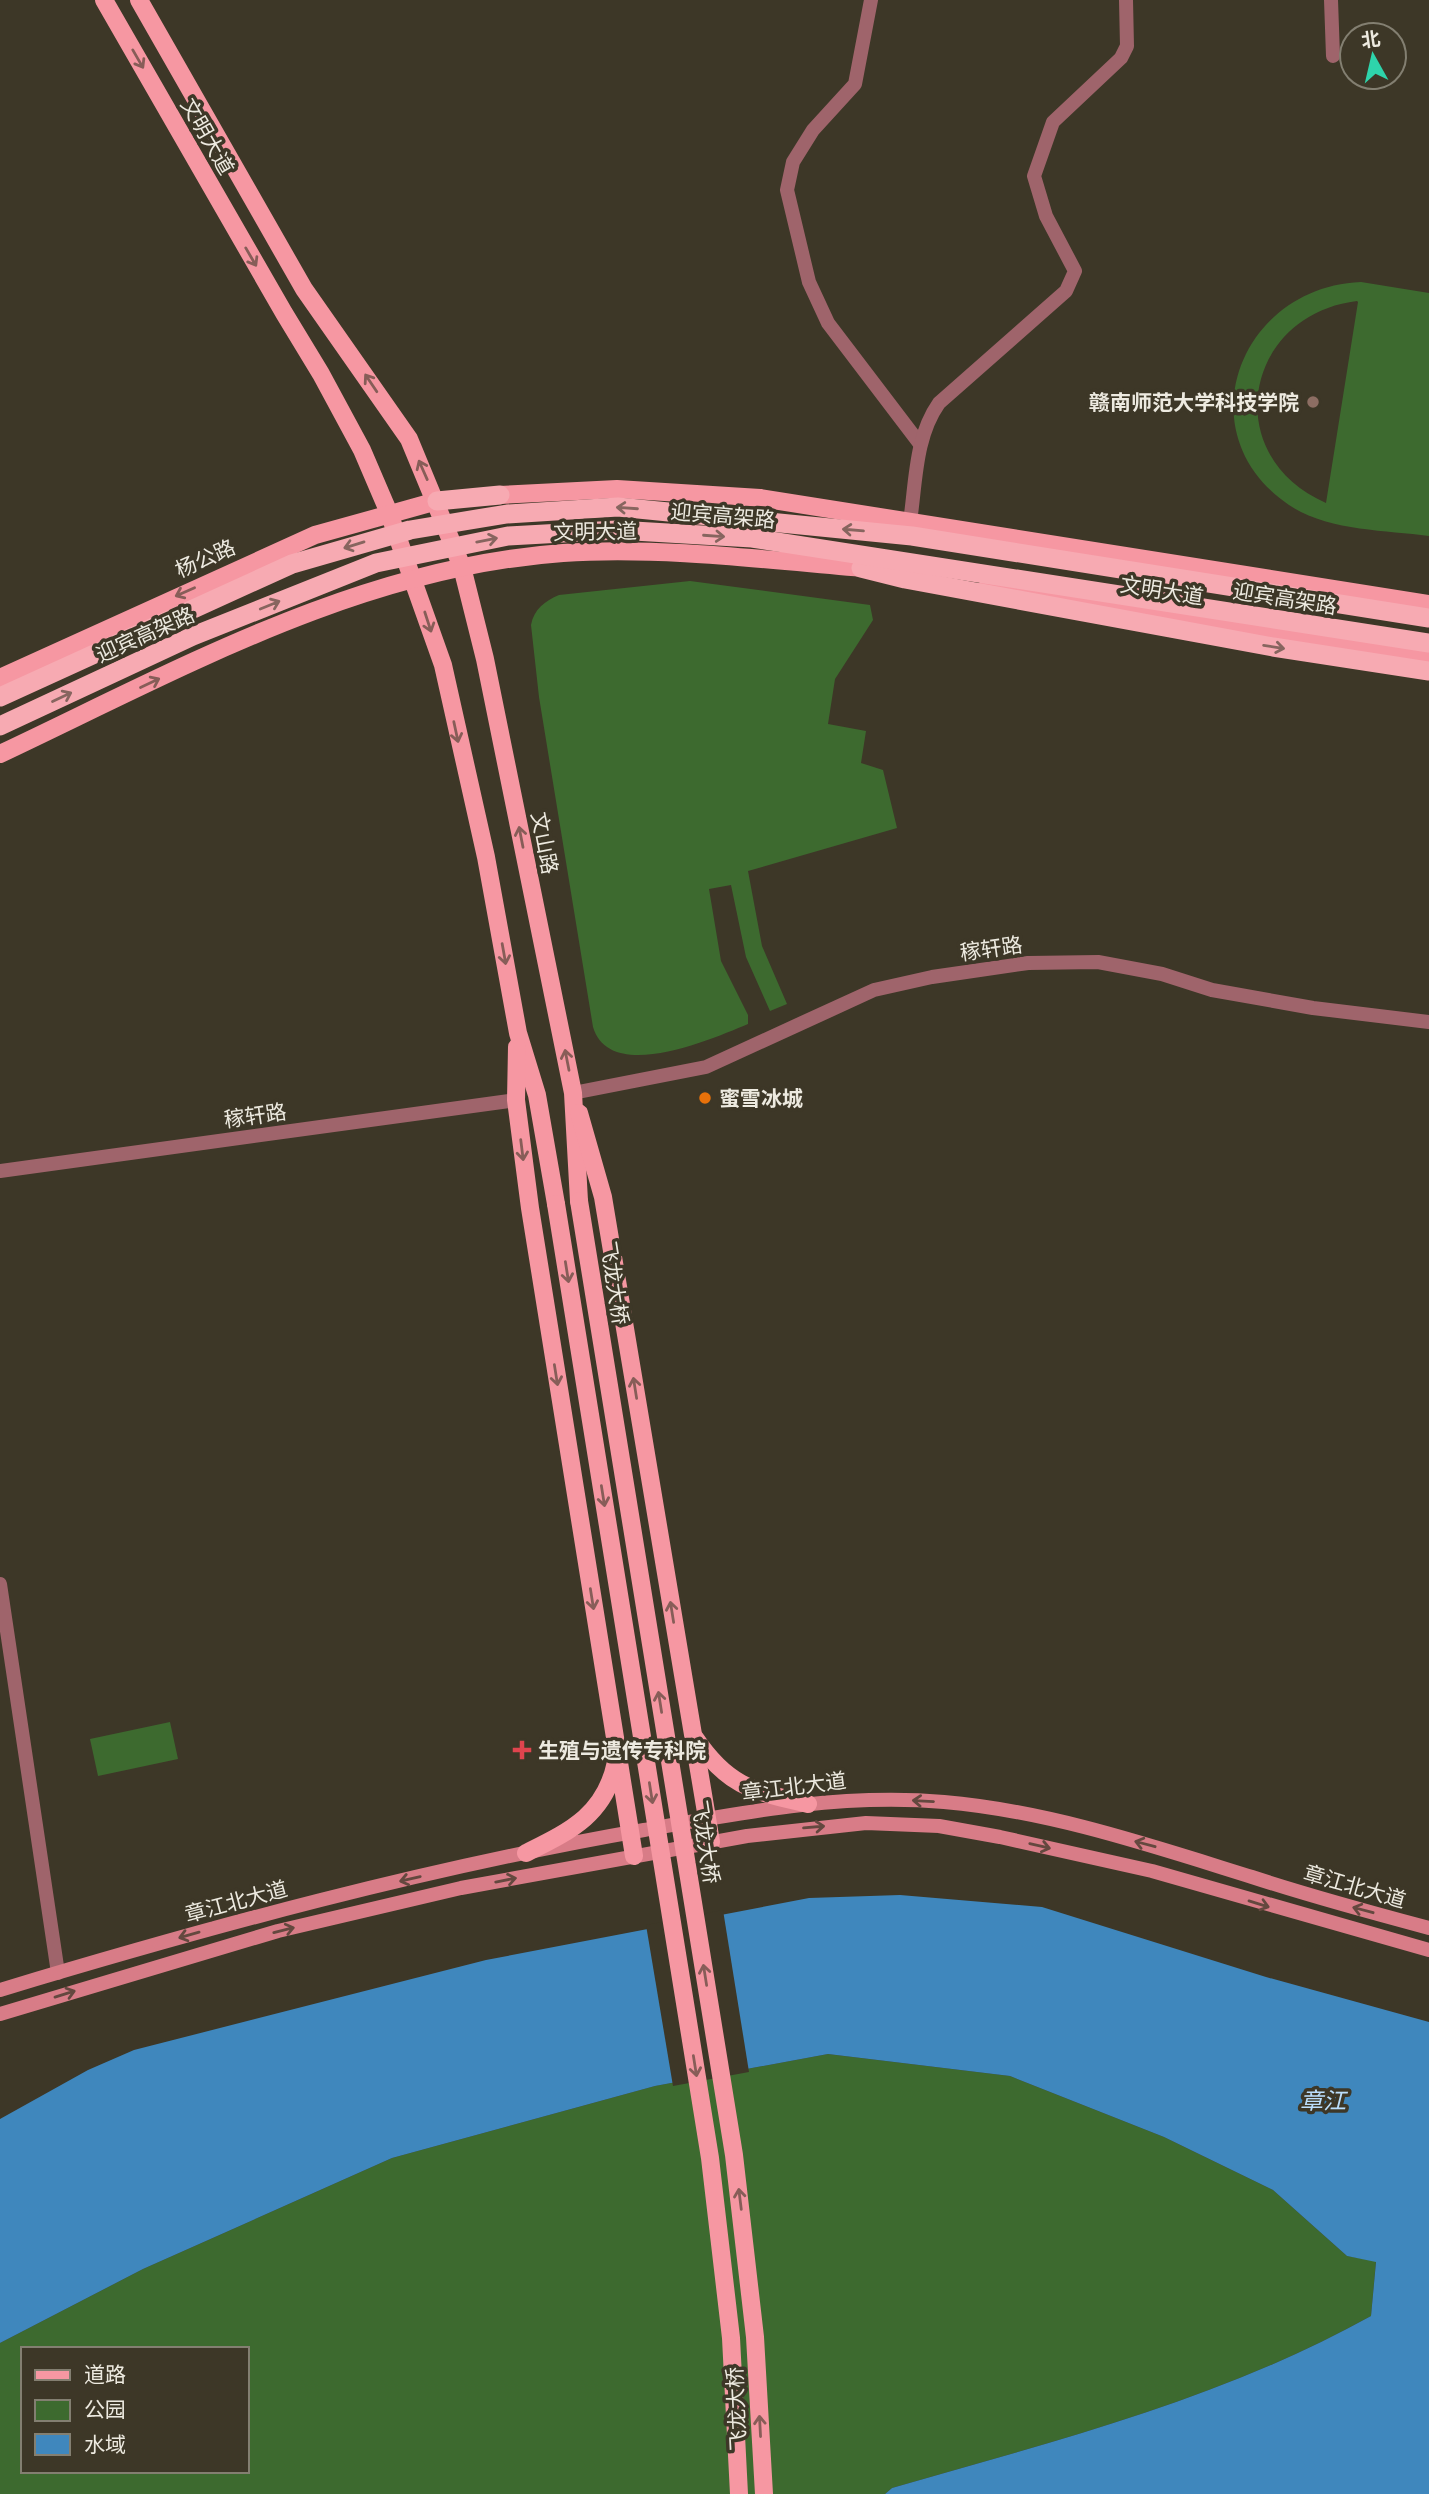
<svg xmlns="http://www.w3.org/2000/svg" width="1429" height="2494" viewBox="0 0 1429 2494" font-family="'Titillium Web','Noto Sans SC',sans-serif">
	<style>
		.green { fill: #3d6a2f; fill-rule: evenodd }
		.water { fill: #3f87bd }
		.pier { fill: #3d3727 }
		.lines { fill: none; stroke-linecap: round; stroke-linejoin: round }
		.minor { stroke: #9f646b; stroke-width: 14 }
		.tertiary { stroke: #9f646b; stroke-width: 14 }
		.secondary { stroke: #d87c87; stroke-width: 14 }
		.primary { stroke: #f697a2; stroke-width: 18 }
		.trunk { stroke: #f7aab2; stroke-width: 19 }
		.primary-bridge { stroke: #f697a2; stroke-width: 18 }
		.trunk-bridge { stroke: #f7aab2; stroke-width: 19 }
		.oneway { stroke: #875d58 }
		.oneway2 { stroke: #87655f }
		.oneway3 { stroke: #64483f }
		.education-dot { fill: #8d6e63; stroke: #3d3727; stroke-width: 2.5 }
		.food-dot { fill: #e8710a; stroke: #3d3727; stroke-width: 2.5 }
		.health-dot { fill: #e0444e; stroke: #3d3727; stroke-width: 2.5 }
		.labels { text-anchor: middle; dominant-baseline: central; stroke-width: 7; stroke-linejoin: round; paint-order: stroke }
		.street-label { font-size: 21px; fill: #edeae0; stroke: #3d3727 }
		.poi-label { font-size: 21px; font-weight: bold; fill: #edeae0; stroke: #3d3727; text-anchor: start }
		.water-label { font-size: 23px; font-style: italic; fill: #bbdefc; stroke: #3d3727 }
	</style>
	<rect width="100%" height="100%" fill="#3d3727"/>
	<!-- green -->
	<g class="green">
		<path d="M1361,282L1429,293V536C1385,530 1327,531 1289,505C1184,434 1239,287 1361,282ZM1357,301L1358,302L1326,503C1219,457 1243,315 1357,301Z"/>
		<path d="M690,581L870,605L873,620L835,679L828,724L866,731L861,763L883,770L897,828L748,871L762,946L787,1004L770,1011L746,957L731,885L709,889L721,961L748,1015V1024C712,1039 610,1084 593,1027L539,697L531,625C534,609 545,601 559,595Z"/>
		<polygon points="170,1722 178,1759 98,1776 90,1739"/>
		<path d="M828,2054L1010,2076L1164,2137L1273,2190L1347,2256L1376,2261L1371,2316C1222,2399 1055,2441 892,2488L885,2494H0V2343L143,2269L392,2158L655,2086ZM23,2349H247V2471H23Z"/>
	</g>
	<!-- water -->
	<path class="water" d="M900,1895L1042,1907L1266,1977L1429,2022V2494H885L892,2488C1055,2441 1222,2399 1371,2316L1376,2262L1347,2256L1273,2190L1164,2137L1010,2076L828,2054L655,2086L392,2158L143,2269L0,2343V2119L88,2070L134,2050L486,1960L809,1898Z"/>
	<!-- pier -->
	<polygon class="pier" points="723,1910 749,2072 673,2086 646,1925"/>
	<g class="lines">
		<!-- minor -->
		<g class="minor">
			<polyline points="871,0 855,84 813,130 793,162 787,190 809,282 828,323 920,444"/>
			<polyline points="1331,0 1333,56"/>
			<path d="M910,522C916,481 915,437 939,403L1066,291L1075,271L1046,216L1034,176L1053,122L1121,58L1127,46L1126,0"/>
			<polyline points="0,1584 58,1973"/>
		</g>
		<!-- tertiary -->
		<g class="tertiary">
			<polyline points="573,1093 706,1067 874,990 932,977 1028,963 1098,962 1162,974 1212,990 1313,1008 1429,1022"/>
			<polyline points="0,1171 516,1100"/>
		</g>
		<!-- secondary -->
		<g class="secondary">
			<path d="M0,1990C212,1926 426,1868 644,1830C744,1812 843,1793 944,1802C1049,1811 1152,1846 1252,1877C1310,1896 1369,1912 1429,1928"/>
			<polyline points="0,2014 278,1931 461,1888 747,1836 866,1823 939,1826 1000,1837 1152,1871 1429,1950"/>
		</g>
		<!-- primary -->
		<g class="primary">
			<polyline points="104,0 284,313 321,374 362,450 389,513 443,665 486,857 518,1033 537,1095 556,1204"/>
			<polyline points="139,0 304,289 409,439 462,567 485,659 573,1093 579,1201"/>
			<polyline points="500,495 617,489 760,498 1429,604"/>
			<polyline points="988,585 1429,656"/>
			<polyline points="0,678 315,535 437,501"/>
			<path d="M0,754C180,669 361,567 563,553C661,546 776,561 874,569"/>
			<polyline points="517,1047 516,1100 530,1208 634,1856"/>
			<polyline points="579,1113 603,1197 711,1842"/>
			<path d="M695,1738C728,1787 753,1791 808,1804"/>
			<path d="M526,1853C570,1831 605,1815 616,1762"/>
		</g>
		<!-- trunk -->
		<polyline class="trunk" points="437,501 500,495"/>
		<!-- primary-bridge -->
		<g class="primary-bridge">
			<polyline points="579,1201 734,2155 755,2337 764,2494"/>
			<polyline points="556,1204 710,2158 731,2338 739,2494"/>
		</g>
		<!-- trunk-bridge -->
		<g class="trunk-bridge">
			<polyline points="861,568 905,579 1273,647 1429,671"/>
			<polyline points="0,697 292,564 410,530 507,514 618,507 912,536 1429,618"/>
			<polyline points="0,726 193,636 376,563 508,536 617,530 752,538 1429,643"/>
		</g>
	</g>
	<!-- one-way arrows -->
	<defs><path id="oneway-shaft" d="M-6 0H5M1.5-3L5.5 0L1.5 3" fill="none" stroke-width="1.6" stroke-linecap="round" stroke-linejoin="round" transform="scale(1.75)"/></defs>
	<g class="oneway">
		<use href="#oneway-shaft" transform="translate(138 59) rotate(60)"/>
		<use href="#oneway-shaft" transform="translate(251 257) rotate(60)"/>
		<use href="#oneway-shaft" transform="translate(371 383) rotate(-124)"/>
		<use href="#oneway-shaft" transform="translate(423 470) rotate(-114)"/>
		<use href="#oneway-shaft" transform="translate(185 592) rotate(156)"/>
		<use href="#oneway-shaft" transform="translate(428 622) rotate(72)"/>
		<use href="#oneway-shaft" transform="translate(150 683) rotate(-25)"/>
		<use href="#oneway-shaft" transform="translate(456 732) rotate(78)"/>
		<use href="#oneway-shaft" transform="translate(521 837) rotate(-101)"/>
		<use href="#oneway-shaft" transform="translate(504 954) rotate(80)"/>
		<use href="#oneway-shaft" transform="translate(567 1060) rotate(-101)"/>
		<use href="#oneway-shaft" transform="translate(522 1150) rotate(83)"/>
		<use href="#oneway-shaft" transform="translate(567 1272) rotate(81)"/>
		<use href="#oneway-shaft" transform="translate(556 1375) rotate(81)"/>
		<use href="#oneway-shaft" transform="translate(635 1388) rotate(-99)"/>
		<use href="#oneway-shaft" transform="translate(603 1496) rotate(81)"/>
		<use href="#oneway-shaft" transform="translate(592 1599) rotate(81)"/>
		<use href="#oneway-shaft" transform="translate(672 1612) rotate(-99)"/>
		<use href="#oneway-shaft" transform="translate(660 1702) rotate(-99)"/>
		<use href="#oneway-shaft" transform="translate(651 1793) rotate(81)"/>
		<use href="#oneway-shaft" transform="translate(705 1975) rotate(-99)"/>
		<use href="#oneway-shaft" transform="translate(695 2066) rotate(81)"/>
		<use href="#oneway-shaft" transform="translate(740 2199) rotate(-97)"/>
		<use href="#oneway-shaft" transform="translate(760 2426) rotate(-93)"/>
	</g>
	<g class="oneway2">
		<use href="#oneway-shaft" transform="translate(627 508) rotate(-176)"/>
		<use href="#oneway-shaft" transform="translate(853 530) rotate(-175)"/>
		<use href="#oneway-shaft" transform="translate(714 536) rotate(4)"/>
		<use href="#oneway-shaft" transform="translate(487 540) rotate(-11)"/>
		<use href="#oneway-shaft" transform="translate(354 545) rotate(163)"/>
		<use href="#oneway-shaft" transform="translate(270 605) rotate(-22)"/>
		<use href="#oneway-shaft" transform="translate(1274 647) rotate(9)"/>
		<use href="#oneway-shaft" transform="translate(62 697) rotate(-25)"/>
	</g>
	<g class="oneway3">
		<use href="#oneway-shaft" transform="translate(923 1801) rotate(-177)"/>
		<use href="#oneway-shaft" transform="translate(814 1827) rotate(-5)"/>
		<use href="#oneway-shaft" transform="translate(1145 1844) rotate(-165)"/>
		<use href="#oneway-shaft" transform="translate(1040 1846) rotate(13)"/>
		<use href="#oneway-shaft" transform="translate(410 1879) rotate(167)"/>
		<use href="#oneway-shaft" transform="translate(506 1880) rotate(-11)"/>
		<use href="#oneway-shaft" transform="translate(1259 1904) rotate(17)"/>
		<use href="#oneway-shaft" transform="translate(1363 1910) rotate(-165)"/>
		<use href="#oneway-shaft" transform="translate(284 1930) rotate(-14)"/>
		<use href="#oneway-shaft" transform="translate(189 1935) rotate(164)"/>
		<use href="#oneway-shaft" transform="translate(65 1994) rotate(-17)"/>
	</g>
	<!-- markers -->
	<circle class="education-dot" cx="1313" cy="402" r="7"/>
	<circle class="food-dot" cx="705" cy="1098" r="7"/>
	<path class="health-dot" d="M518.5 1739.5h7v7h7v7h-7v7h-7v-7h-7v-7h7z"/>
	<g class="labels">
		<!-- street labels -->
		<g class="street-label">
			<text transform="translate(208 136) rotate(60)">文明大道</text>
			<text transform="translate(723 515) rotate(5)">迎宾高架路</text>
			<text transform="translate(595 531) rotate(-1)">文明大道</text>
			<text transform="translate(205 558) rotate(-24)">杨公路</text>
			<text transform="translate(1162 590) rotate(9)">文明大道</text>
			<text transform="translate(1285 598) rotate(9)">迎宾高架路</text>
			<text transform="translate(145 634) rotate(-24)">迎宾高架路</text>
			<text transform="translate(545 843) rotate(79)">文山路</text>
			<text transform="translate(991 948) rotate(-8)">稼轩路</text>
			<text transform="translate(255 1115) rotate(-8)">稼轩路</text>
			<text transform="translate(615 1283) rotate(81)">飞龙大桥</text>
			<text transform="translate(794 1786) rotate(-7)">章江北大道</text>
			<text transform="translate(706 1842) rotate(81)">飞龙大桥</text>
			<text transform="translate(1355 1886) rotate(16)">章江北大道</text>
			<text transform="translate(236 1901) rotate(-15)">章江北大道</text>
			<text transform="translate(736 2409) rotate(-93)">飞龙大桥</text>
		</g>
		<!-- poi labels -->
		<g class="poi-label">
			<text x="1299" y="402" text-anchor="end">赣南师范大学科技学院</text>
			<text x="719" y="1098">蜜雪冰城</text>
			<text x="538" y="1750">生殖与遗传专科院</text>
		</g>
		<!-- water labels -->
		<g class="water-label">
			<text x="1323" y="2100">章江</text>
		</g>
	</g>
	<!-- legend -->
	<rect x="21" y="2347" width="228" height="126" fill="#3d3727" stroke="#837f71" stroke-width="2"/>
	<rect x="35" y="2370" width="35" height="10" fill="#f697a2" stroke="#837f71" stroke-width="2"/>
	<text x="84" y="2382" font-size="21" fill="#edeae0">道路</text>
	<rect x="35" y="2400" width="35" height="21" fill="#3d6a2f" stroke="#837f71" stroke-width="2"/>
	<text x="84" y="2417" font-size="21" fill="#edeae0">公园</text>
	<rect x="35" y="2434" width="35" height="21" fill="#3f87bd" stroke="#837f71" stroke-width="2"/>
	<text x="84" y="2452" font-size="21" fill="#edeae0">水域</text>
	<!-- north arrow -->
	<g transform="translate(1373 56) rotate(352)"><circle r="33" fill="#3d3727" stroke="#837f71" stroke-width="2"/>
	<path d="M0-5L12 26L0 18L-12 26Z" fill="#2ed4ab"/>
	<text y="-10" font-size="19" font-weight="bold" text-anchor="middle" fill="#edeae0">北</text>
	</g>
</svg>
